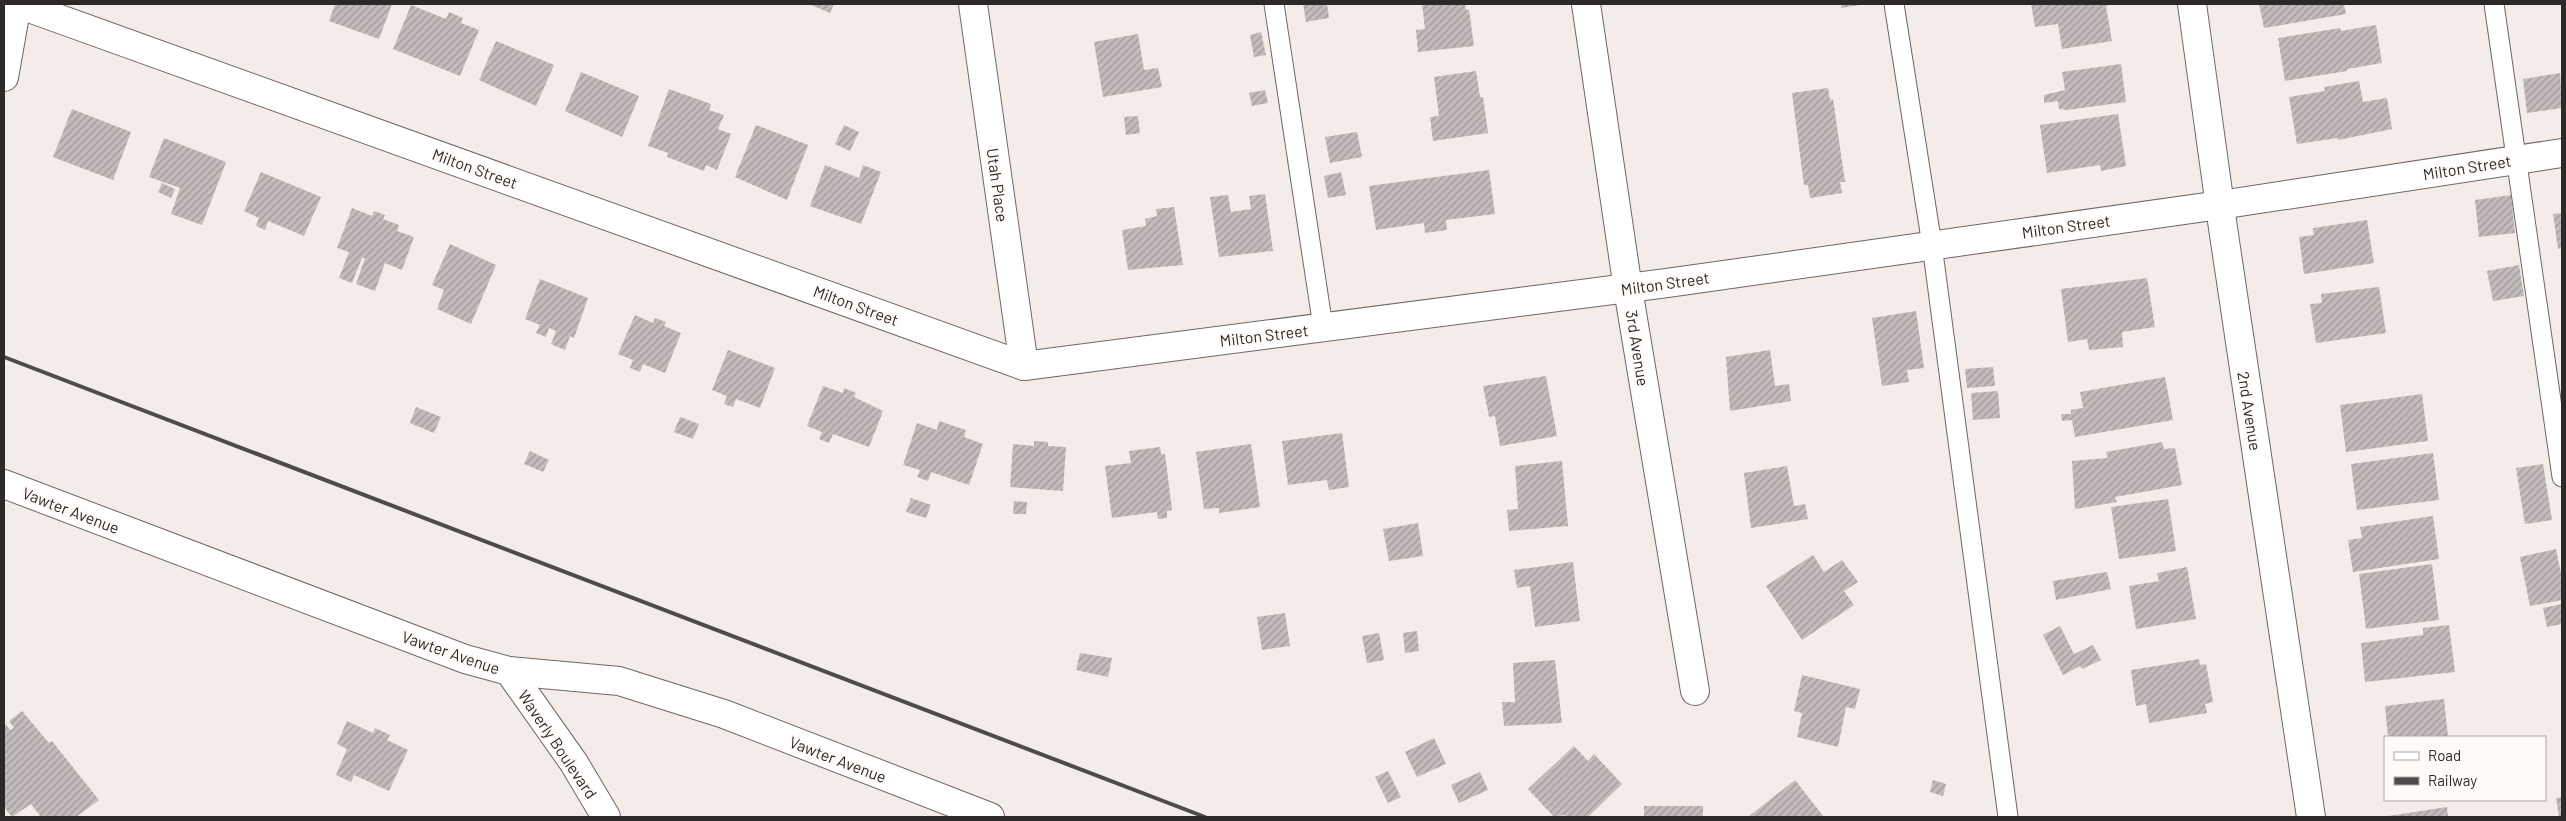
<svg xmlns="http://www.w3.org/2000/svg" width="2566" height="821" viewBox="0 0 2566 821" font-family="Barlow,sans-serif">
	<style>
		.building { fill: url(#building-hatch) }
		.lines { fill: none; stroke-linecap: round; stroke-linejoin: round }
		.lane-casing { stroke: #6e6765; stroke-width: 21 }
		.street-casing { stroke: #6e6765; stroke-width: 30 }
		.secondary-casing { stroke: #6e6765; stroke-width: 30 }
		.lane { stroke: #fff; stroke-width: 19 }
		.street { stroke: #fff; stroke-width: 28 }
		.secondary { stroke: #fff; stroke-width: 28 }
		.rail { stroke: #4f4b4a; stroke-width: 4 }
		.labels { text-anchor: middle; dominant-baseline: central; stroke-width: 5; stroke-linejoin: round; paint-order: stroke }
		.street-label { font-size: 16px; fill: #2c2928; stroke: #fffaf8 }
	</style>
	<defs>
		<pattern id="building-hatch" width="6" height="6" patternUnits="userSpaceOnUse" patternTransform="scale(1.25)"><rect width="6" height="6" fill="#c4bcbc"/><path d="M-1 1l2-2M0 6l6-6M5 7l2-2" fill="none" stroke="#9f9999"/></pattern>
	</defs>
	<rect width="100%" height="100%" fill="#f3ece9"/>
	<!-- building -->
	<g class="building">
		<polygon points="335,4 392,4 379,39 329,21"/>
		<polygon points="809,4 834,4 830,13"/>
		<polygon points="1303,4 1327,4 1329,18 1306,22"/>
		<polygon points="1422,4 1465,4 1466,10 1469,10 1474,46 1418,52 1416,30 1425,29"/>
		<polygon points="1841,4 1860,4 1860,5 1841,8"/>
		<polygon points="2031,4 2112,4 2106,6 2112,41 2062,49 2058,24 2035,27"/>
		<polygon points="2259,4 2344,4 2346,14 2264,28"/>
		<polygon points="411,5 446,19 449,12 463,18 461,23 479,30 460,76 393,49"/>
		<polygon points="2376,25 2382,63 2347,69 2347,71 2285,81 2278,38 2340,28 2341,31"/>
		<polygon points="1261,32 1266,55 1254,57 1250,35"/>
		<polygon points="1138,34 1144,70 1158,68 1162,87 1103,97 1094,42"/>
		<polygon points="496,41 554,65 536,106 479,80"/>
		<polygon points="2121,64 2126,102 2067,110 2059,109 2058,101 2044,103 2044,95 2065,90 2062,72"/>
		<polygon points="1476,71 1480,97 1483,97 1488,133 1433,141 1430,117 1439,116 1434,77"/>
		<polygon points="581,72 639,96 622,137 565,111"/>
		<polygon points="2560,73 2562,108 2527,113 2523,79"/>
		<polygon points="2359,81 2363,102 2387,98 2392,129 2338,140 2338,138 2297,144 2289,97 2325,91 2324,87"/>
		<polygon points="1828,88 1830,100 1833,99 1845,182 1840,182 1842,193 1810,198 1808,185 1804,185 1792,93"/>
		<polygon points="669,89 711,104 709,110 724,115 718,129 731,134 717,170 706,165 704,171 667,157 668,153 648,146"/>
		<polygon points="1265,90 1268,103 1252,106 1249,93"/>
		<polygon points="72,109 131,132 113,180 53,157"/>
		<polygon points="2118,114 2126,166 2101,171 2100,165 2047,173 2040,125"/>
		<polygon points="1138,116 1140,133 1126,135 1124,117"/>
		<polygon points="756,125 808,145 787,200 735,177"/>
		<polygon points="844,125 859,132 850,151 835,144"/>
		<polygon points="1357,132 1362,157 1330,163 1325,137"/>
		<polygon points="164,138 226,162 202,225 171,214 180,188 149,177"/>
		<polygon points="825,165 859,178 863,165 881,172 861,224 810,206"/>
		<polygon points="1489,170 1495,214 1446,220 1447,230 1425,233 1424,223 1376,230 1369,186"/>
		<polygon points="261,172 321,197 304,236 268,221 265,230 256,226 259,218 244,211"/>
		<polygon points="1341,172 1346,195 1328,198 1324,176"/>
		<polygon points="162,183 175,189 171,198 158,192"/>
		<polygon points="1265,194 1273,251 1219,257 1210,197 1228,195 1231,212 1251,209 1249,196"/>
		<polygon points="2511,195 2515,233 2479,237 2475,200"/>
		<polygon points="1174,207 1183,265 1128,270 1122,230 1146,226 1145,219 1157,216 1156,209"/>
		<polygon points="352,208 372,216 374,211 385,215 383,219 399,225 397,231 414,237 402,270 385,263 375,291 356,284 365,258 362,258 352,283 339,278 349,252 337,248"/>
		<polygon points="2562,213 2562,248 2558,249 2553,214"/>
		<polygon points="2367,220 2374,263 2304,274 2299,237 2314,235 2313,228"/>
		<polygon points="450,244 496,265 471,324 437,309 444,290 432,285"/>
		<polygon points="2519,265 2524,296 2493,301 2487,271"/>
		<polygon points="2147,278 2155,327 2122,332 2123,347 2089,350 2087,339 2068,342 2061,289"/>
		<polygon points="540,279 588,298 574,338 570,336 565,350 551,344 556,331 549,328 546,337 536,333 540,325 525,319"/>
		<polygon points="2379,287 2386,333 2316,343 2310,304 2322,303 2321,294"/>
		<polygon points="1916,311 1924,368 1907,370 1909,382 1882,386 1872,318"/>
		<polygon points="635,315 653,323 655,318 666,322 664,326 681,333 665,373 643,364 640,372 630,368 633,360 618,354"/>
		<polygon points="728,350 775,368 760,408 736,399 733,407 724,404 727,396 712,390"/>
		<polygon points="1770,350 1775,386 1789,384 1791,401 1730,411 1726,357"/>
		<polygon points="1993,367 1995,386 1967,388 1965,369"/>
		<polygon points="1546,376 1557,436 1500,446 1495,416 1489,417 1483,386"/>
		<polygon points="2165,377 2173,420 2075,437 2072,420 2062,421 2061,414 2071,414 2071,410 2083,408 2080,392"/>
		<polygon points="823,386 843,393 844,388 856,393 854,397 883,411 869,447 833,434 829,443 819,439 822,432 807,426"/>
		<polygon points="1998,391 2000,418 1973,420 1971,393"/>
		<polygon points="2422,394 2428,441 2346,452 2340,405"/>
		<polygon points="416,407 441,417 434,433 410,423"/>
		<polygon points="680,417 699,424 693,439 674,432"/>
		<polygon points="939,421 966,430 964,437 983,444 969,485 931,472 928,481 917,477 920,470 903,465 917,423 937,430"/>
		<polygon points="1342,433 1349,487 1329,490 1327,480 1288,485 1282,441"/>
		<polygon points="1034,441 1048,442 1048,446 1066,447 1063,491 1010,487 1013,444 1034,446"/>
		<polygon points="2162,442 2164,449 2175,448 2182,485 2115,497 2117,502 2075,509 2072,461 2108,458 2106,452"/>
		<polygon points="1251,444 1260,507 1219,513 1219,508 1204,509 1196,452"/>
		<polygon points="1160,447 1161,454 1165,454 1172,510 1167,511 1167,518 1158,519 1157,512 1112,518 1105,466 1131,463 1129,451"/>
		<polygon points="530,451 549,460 543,472 524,464"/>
		<polygon points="2433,453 2439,500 2357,510 2351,464"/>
		<polygon points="1562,461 1568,526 1509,531 1507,510 1518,509 1515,466"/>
		<polygon points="2543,464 2552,520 2525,524 2516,468"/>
		<polygon points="1787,466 1794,506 1805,504 1808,519 1751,528 1744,473"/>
		<polygon points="911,498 931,505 926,518 906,512"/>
		<polygon points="2168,499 2176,551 2119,559 2111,507"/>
		<polygon points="1014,501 1027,502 1026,514 1013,514"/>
		<polygon points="2433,516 2439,559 2353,572 2348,540 2362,538 2360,527"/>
		<polygon points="1418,523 1423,556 1389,561 1383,529"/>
		<polygon points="2556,549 2562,579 2562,600 2530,606 2520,557"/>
		<polygon points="1813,555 1824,572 1842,560 1858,582 1844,591 1854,605 1802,640 1766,586"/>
		<polygon points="1573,562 1580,621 1535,627 1530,586 1517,588 1514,570"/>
		<polygon points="2432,564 2439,620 2366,629 2359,574"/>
		<polygon points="2187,567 2196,619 2136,629 2129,586 2159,581 2157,573"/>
		<polygon points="2107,572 2111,589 2056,600 2053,581"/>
		<polygon points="2562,604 2562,624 2547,627 2543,608"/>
		<polygon points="1285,613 1290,646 1262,650 1257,617"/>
		<polygon points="2449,625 2455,672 2365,682 2361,643 2423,635 2423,628"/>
		<polygon points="2060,626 2074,654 2093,645 2101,660 2082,669 2080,666 2063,675 2043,635"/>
		<polygon points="1417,631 1419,651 1405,653 1403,633"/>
		<polygon points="1379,633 1384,660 1367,663 1362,636"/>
		<polygon points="1080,653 1112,658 1108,677 1076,670"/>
		<polygon points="2199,659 2200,665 2206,664 2213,702 2205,704 2207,713 2149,723 2146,704 2136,706 2131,670"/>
		<polygon points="1555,660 1562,723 1504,726 1502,702 1515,702 1513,663"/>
		<polygon points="1802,675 1860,689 1855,709 1846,707 1838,747 1797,737 1802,713 1794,711"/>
		<polygon points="2444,699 2448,737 2388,737 2385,706"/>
		<polygon points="22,711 49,743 52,741 99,800 76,817 41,817 31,804 12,817 4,807 4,722 10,730 14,728 9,721"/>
		<polygon points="347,721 373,733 375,728 390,735 387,740 408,750 389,791 354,775 351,782 336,775 347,749 337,744"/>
		<polygon points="1434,738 1446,764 1417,777 1405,752"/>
		<polygon points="1574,746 1588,761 1594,754 1622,784 1588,817 1566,817 1564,815 1554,817 1528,789"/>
		<polygon points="1388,771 1401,797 1388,803 1375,777"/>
		<polygon points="1480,772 1488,790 1459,803 1451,785"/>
		<polygon points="1795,780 1824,817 1748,817"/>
		<polygon points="1933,780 1946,784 1943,796 1930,792"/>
		<polygon points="2562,797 2562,817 2559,817 2556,798"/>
		<rect x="1644" y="806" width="59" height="11"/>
		<polygon points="2447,807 2448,817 2388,817 2388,816"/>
	</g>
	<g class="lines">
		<defs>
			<g id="lane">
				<polyline points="1274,4 1323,327"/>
				<polyline points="1894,4 1932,245 2008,817"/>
				<polyline points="2494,4 2562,477"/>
			</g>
			<g id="street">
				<polyline points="18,4 1024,366 1667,283 2220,205 2562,153"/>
				<polyline points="973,4 1024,366"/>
				<polyline points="1586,4 1628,289 1695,691"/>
				<polyline points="2192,4 2223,228 2311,817"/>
				<polyline points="4,484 465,659 509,671 619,681 724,714 990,817"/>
				<polyline points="509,671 574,763 606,817"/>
			</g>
			<polyline id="secondary" points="4,77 17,4"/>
		</defs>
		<!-- lane casing -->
		<use href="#lane" class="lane-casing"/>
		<!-- street casing -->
		<use href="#street" class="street-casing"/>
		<!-- secondary casing -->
		<use href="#secondary" class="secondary-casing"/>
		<!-- lane -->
		<use href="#lane" class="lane"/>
		<!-- street -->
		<use href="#street" class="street"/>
		<!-- secondary -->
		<use href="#secondary" class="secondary"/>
		<!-- rail -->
		<polyline class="rail" points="4,357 1205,817"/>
	</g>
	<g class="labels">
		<!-- street labels -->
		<g class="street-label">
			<text transform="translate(2467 167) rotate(-9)">Milton Street</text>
			<text transform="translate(475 168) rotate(20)">Milton Street</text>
			<text transform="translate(998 185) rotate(82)">Utah Place</text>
			<text transform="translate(2066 226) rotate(-8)">Milton Street</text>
			<text transform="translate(1665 283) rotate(-8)">Milton Street</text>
			<text transform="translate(856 305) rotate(20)">Milton Street</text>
			<text transform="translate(1264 335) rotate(-7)">Milton Street</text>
			<text transform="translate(1638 348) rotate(81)">3rd Avenue</text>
			<text transform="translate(2250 411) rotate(81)">2nd Avenue</text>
			<text transform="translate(71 510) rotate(21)">Vawter Avenue</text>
			<text transform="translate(451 652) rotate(19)">Vawter Avenue</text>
			<text transform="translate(558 744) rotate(56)">Waverly Boulevard</text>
			<text transform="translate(838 759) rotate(21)">Vawter Avenue</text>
		</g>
	</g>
	<!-- border -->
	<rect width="2566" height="821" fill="none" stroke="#2c2928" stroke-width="10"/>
	<!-- legend -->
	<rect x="2384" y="736" width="162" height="65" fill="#fffaf8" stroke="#aba6a5"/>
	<rect x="2394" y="752" width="25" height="8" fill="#ffffff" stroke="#aba6a5"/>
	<text x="2428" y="761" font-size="15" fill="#2c2928">Road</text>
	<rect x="2394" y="777" width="25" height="8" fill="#4f4b4a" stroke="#aba6a5"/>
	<text x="2428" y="786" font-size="15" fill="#2c2928">Railway</text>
</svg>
